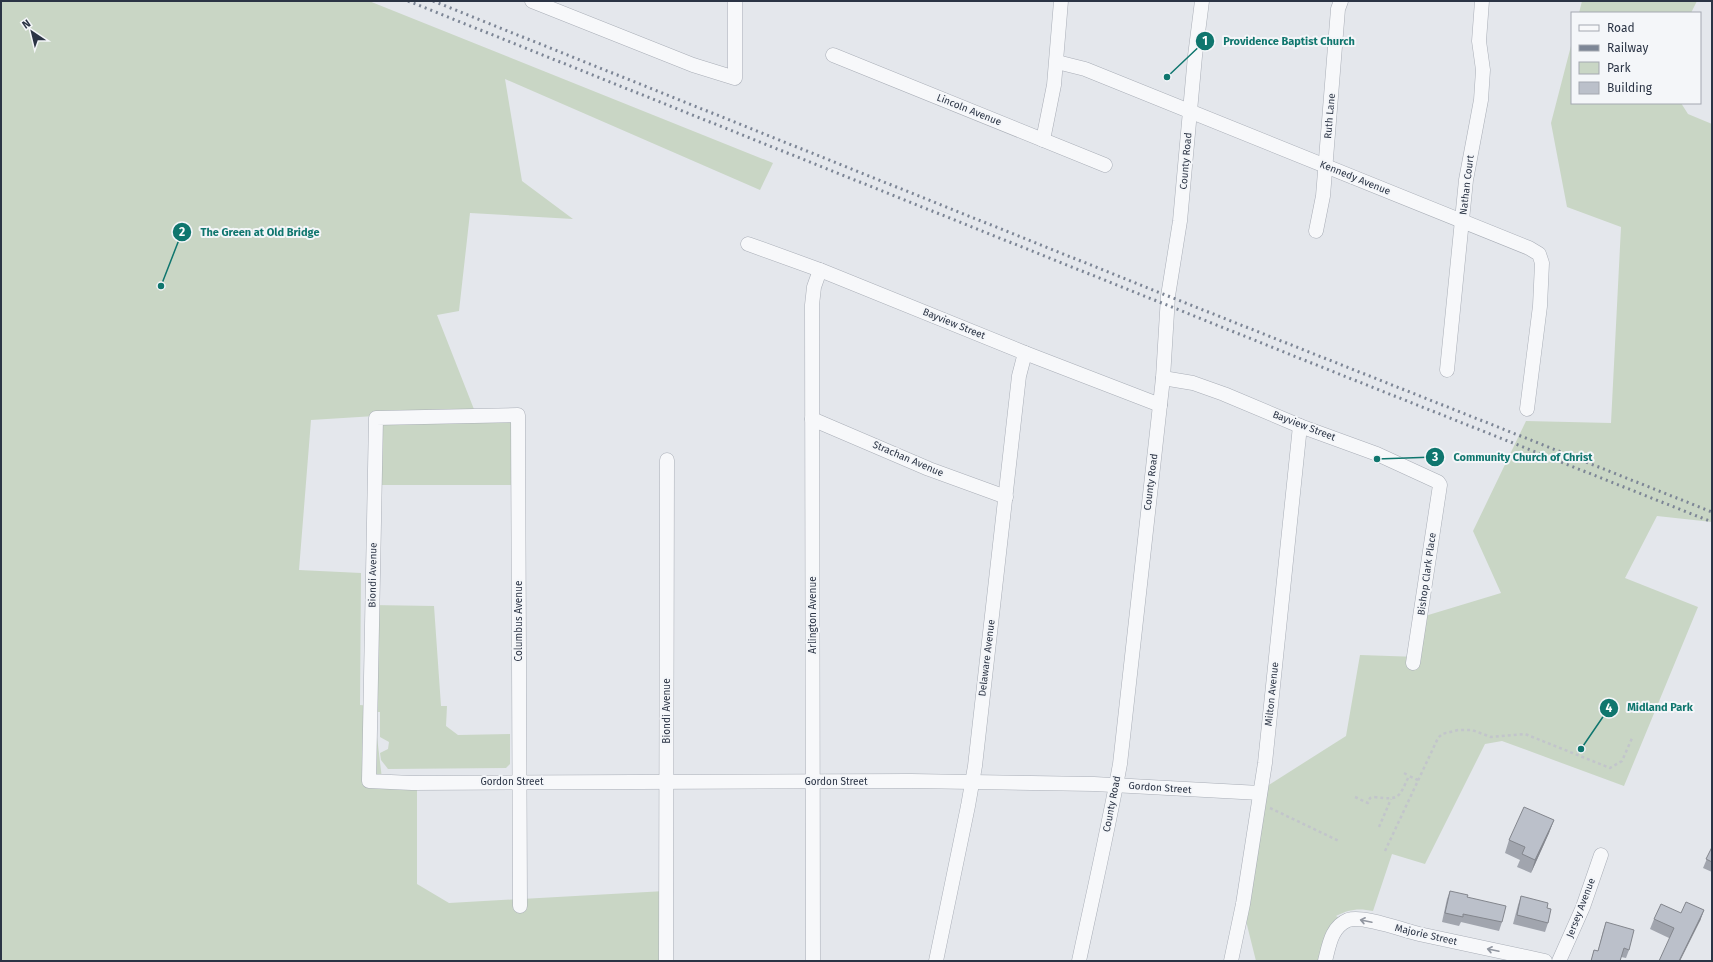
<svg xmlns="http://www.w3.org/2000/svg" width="1713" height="962" viewBox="0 0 1713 962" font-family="'Fira Sans',sans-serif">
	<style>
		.green { fill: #c9d6c5 }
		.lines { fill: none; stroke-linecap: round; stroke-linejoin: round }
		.minor-casing { stroke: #a9aeb7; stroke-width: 15 }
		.path { stroke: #c2c5cb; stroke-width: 2.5; stroke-dasharray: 3 3; stroke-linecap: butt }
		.minor { stroke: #f7f8fa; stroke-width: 14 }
		.rail { stroke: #7d8696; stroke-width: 3; stroke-dasharray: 2 4; stroke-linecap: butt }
		.wall { fill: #a1a5ae }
		.shaded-wall { fill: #83868d }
		.building { fill: #bbc0ca; stroke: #83868d }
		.oneway { stroke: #9196a0 }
		.labels { text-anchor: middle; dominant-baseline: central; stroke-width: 4; stroke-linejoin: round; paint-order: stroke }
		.street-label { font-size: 10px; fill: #2b3445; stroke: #f4f6f9 }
		.leader { fill: none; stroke: #0f766e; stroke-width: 1.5 }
		.callout-dot { fill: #0f766e; stroke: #f4f6f9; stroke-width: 1.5 }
		.mark-label { font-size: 12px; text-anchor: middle; font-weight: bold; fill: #fff }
		.callout-label { font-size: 11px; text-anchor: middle; font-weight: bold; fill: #0f766e; stroke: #f4f6f9; stroke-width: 4; stroke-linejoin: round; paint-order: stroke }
	</style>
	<rect width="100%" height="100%" fill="#e4e7ec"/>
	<!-- green -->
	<g class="green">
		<polygon points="1,1 369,1 773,163 760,190 505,79 522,181 573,219 470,213 459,311 437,315 477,417 523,418 522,485 380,485 375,416 311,420 299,570 361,573 360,705 373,706 371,605 434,606 441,706 447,706 446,726 458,735 510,734 510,764 506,768 388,769 381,760 380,753 388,749 389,742 380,737 380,712 374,712 383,787 417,787 417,884 449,903 665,891 665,961 1,961"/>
		<polygon points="1582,1 1697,1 1691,13 1579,13"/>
		<path d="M1572,42V103H1681L1688,114L1712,124V522L1657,516L1625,578L1698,607L1624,786L1502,741L1485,744L1425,864L1392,854L1373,911C1359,908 1349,909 1336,916L1343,920L1330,961H1256L1244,913L1264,788L1346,736L1360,655L1419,657L1425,616L1501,593L1473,531L1526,421L1611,423L1621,227L1567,207L1551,123Z"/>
	</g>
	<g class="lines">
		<defs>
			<g id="minor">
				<polyline points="532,1 693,65 735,78 735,1"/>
				<polyline points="833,55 1105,165"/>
				<polyline points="1057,62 1085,69 1529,248 1539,254 1542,263 1540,306 1527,409"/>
				<polyline points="1043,140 1054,85 1061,1"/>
				<polyline points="1316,231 1323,196 1338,9 1341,1"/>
				<polyline points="748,244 820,270 1025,353 1160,405"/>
				<polyline points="1447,370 1466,180 1481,100 1483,70 1479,41 1482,1"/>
				<polyline points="1163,378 1193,383 1224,394 1300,426 1377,454 1438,482 1440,485 1413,663"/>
				<polyline points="812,419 929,469 1006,497"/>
				<polyline points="520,906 518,415 376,418 369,781 412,783 911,781 1094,784 1260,793"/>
				<polyline points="666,961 667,460"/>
				<polyline points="813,961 812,305 814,287 820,270"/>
				<polyline points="936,961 968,806 975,766 1019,376 1025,353"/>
				<path d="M1079,961C1093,895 1108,830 1120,764L1163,378L1168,296L1180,221L1195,56L1202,1"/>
				<polyline points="1231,961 1243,904 1265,763 1300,426"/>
				<path d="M1325,961C1329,946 1331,927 1348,920C1363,915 1402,930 1419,934C1461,943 1503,952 1545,961"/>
				<polyline points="1559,961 1583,907 1601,855"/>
			</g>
		</defs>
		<!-- minor casing -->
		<use href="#minor" class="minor-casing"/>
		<!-- path -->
		<g class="path">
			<polyline points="1404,773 1409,776"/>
			<path d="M1355,797L1368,803L1370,798L1374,797C1400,800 1398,799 1409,776L1418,780"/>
			<polyline points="1270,808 1339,841"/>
			<polyline points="1379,827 1391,799"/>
			<polyline points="1385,851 1438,738 1442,734 1458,730 1472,730 1491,737 1525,734 1610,768 1622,761 1633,736"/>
		</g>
		<!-- minor -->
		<use href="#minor" class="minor"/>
		<!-- rail -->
		<g class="rail">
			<polyline points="408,1 1329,370 1712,522"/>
			<polyline points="433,1 1168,296 1712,512"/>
		</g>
	</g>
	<!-- wall -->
	<g class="wall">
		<polygon points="1554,820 1549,833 1531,873 1517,867 1520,860 1505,853 1509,840"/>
		<polygon points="1712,847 1712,872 1703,868"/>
		<polygon points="1450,891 1467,897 1502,922 1499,931 1461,922 1459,926 1442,922 1447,899"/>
		<polygon points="1521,896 1547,908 1548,923 1545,932 1513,924 1518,905"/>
		<polygon points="1704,910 1700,921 1669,938 1650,929 1654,919 1681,913"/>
		<polygon points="1606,922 1629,950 1626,958 1621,957 1620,961 1591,961 1594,950 1598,951 1603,931"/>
	</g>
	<!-- shaded-wall -->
	<g class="shaded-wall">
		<polygon points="1554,820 1549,833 1531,873 1535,860"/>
		<polygon points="1704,910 1700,921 1680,961 1679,961"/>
	</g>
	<!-- building -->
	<g class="building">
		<polygon points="1524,807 1554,820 1535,860 1522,854 1525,847 1509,840"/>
		<polygon points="1712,847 1712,862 1706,859"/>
		<polygon points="1450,891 1468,895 1467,897 1506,906 1502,922 1463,914 1463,917 1445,913"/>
		<polygon points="1521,896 1548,903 1547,908 1551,909 1548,923 1517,915"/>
		<polygon points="1686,902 1704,910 1679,961 1659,961 1674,928 1654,919 1661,904 1681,913"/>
		<polygon points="1606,922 1634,930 1629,950 1624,948 1620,961 1591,961 1594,950 1598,951"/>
	</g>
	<!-- one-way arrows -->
	<defs><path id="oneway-shaft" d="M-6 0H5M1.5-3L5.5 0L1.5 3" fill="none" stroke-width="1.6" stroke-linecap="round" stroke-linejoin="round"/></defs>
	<g class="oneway">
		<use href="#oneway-shaft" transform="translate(1366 921) rotate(-168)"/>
		<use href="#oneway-shaft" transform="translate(1493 950) rotate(-168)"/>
	</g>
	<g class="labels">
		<!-- street labels -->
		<g class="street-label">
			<text transform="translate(969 110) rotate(22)">Lincoln Avenue</text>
			<text transform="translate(1330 116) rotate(-85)">Ruth Lane</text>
			<text transform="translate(1186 161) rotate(-85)">County Road</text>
			<text transform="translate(1355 178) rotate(22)">Kennedy Avenue</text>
			<text transform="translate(1467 185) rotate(-83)">Nathan Court</text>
			<text transform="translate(954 324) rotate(22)">Bayview Street</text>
			<text transform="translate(1304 426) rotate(21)">Bayview Street</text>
			<text transform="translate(908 459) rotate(23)">Strachan Avenue</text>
			<text transform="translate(1151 482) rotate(-83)">County Road</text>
			<text transform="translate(1427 574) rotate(-82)">Bishop Clark Place</text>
			<text transform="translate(373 575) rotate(-89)">Biondi Avenue</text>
			<text transform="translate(813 615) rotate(-90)">Arlington Avenue</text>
			<text transform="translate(519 621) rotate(-90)">Columbus Avenue</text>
			<text transform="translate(987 658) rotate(-83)">Delaware Avenue</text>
			<text transform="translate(1272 694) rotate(-84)">Milton Avenue</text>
			<text transform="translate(667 711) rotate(-90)">Biondi Avenue</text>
			<text x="512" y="782">Gordon Street</text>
			<text x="836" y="782">Gordon Street</text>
			<text transform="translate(1160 788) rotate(4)">Gordon Street</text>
			<text transform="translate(1112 804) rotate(-79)">County Road</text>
			<text transform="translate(1581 908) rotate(-69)">Jersey Avenue</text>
			<text transform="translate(1426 935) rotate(13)">Majorie Street</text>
		</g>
	</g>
	<!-- callouts -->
	<path class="leader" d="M1167 77L1205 41M161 286L182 232M1377 459L1435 457M1581 749L1609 708"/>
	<g class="callout-dot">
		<circle cx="1167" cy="77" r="4"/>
		<circle cx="161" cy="286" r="4"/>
		<circle cx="1377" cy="459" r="4"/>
		<circle cx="1581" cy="749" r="4"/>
		<circle cx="1205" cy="41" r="10"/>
		<circle cx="182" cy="232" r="10"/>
		<circle cx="1435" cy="457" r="10"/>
		<circle cx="1609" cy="708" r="10"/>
	</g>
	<g class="mark-label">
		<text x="1205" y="45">1</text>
		<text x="182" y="236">2</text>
		<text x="1435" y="461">3</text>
		<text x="1609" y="712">4</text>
	</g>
	<g class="callout-label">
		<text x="1289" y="45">Providence Baptist Church</text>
		<text x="260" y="236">The Green at Old Bridge</text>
		<text x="1523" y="461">Community Church of Christ</text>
		<text x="1660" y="711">Midland Park</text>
	</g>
	<!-- border -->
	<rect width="1713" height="962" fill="none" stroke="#2b3445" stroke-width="4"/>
	<!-- legend -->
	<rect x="1571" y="12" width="130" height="92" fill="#f4f6f9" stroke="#a4a8b1"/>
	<rect x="1579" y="25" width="20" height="6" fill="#f7f8fa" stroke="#a4a8b1"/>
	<text x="1607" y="32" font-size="12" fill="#2b3445">Road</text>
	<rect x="1579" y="45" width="20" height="6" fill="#7d8696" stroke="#a4a8b1"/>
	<text x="1607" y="52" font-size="12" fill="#2b3445">Railway</text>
	<rect x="1579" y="62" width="20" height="12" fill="#c9d6c5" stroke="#a4a8b1"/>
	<text x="1607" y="72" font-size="12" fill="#2b3445">Park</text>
	<rect x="1579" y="82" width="20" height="12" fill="#bbc0ca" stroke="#a4a8b1"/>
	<text x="1607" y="92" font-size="12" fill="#2b3445">Building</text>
	<!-- north arrow -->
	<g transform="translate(32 32) rotate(325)" stroke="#f4f6f9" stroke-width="3" paint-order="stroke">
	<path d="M0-3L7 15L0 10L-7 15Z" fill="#2b3445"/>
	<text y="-6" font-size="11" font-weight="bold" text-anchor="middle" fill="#2b3445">N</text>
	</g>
</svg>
